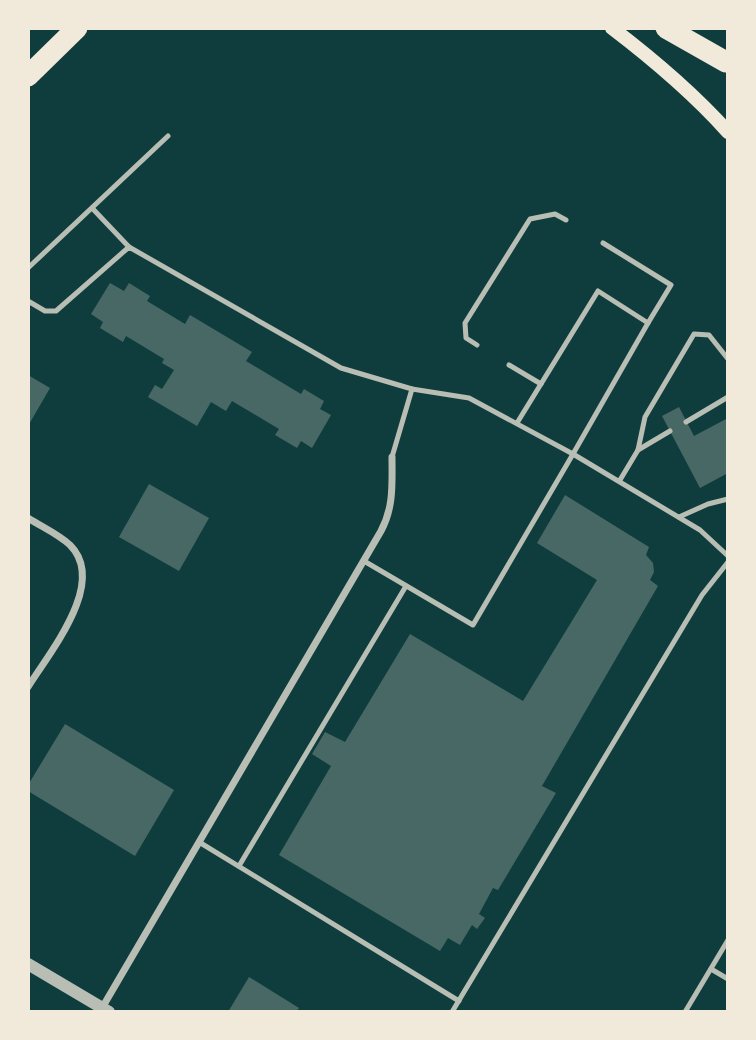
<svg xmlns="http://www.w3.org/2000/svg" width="756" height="1040" viewBox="0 0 756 1040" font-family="'PT Serif',serif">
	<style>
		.building { fill: #486865 }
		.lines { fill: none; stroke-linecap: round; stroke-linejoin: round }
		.service { stroke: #b8beb3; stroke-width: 5 }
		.minor { stroke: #b8beb3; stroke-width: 7 }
		.tertiary { stroke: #b8beb3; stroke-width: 12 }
		.secondary { stroke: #f1e9da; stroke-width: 14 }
		.motorway { stroke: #f1e9da; stroke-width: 21 }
	</style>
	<rect width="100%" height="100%" fill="#0f3d3e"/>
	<!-- building -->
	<g class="building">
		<polygon points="110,283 124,291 129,283 150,296 147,301 185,324 190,315 252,352 246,361 301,394 304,389 324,401 320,409 331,415 312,448 301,441 297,448 275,435 279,429 232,401 226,411 211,402 197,426 148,397 155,385 162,389 174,370 162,363 164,359 126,336 123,342 100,328 103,322 91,314"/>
		<polygon points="28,375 50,388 28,426"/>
		<polygon points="679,407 694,436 728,418 728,473 700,488 662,416"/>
		<polygon points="149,484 209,518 179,571 119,537"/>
		<polygon points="565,495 649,547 646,555 653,563 654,572 650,580 658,586 542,786 556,793 498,890 493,888 479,914 485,918 477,929 472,925 460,945 448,938 440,951 279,855 331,766 312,754 325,732 345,742 410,634 523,701 597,580 537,543"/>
		<polygon points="65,724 174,790 135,856 28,791 28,785"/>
		<polygon points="249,977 299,1008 296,1012 228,1012"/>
	</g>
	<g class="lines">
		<!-- service -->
		<g class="service">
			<polyline points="92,208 129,247"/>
			<polyline points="603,243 671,285 648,323"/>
			<polyline points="28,268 168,136"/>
			<polyline points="28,301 45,311 56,311 129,247 341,368 412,389 392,457"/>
			<polyline points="477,345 466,338 465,323 530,219 555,214 566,220"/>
			<polyline points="509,365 541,384"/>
			<polyline points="412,389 469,398 573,454 648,323 598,291 517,423"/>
			<polyline points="686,422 728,397"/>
			<polyline points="638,450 670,431"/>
			<polyline points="620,480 638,450 645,417 694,334 709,335 728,359"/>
			<polyline points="679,517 708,504 728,499"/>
			<polyline points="364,561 473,625 573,454 700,530 728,556"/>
			<polyline points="199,842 459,1001"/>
			<polyline points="239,866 406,586"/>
			<polyline points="711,969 728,979"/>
			<polyline points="452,1012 702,595 728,562"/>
			<polyline points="685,1012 728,940"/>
		</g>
		<!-- minor -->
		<g class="minor">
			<path d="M28,518C42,527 58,534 70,545C108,583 49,653 28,687"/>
			<path d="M102,1008L381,531C394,507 392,483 392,457"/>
		</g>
		<!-- tertiary -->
		<polyline class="tertiary" points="28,964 109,1012"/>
		<!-- secondary -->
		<path class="secondary" d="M612,28C654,60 693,93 728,132"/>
		<!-- motorway -->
		<g class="motorway">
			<polyline points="666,28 726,62"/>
			<polyline points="28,76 77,28"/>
		</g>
	</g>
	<!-- border -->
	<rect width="756" height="1040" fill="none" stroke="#f1e9da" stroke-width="60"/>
</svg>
